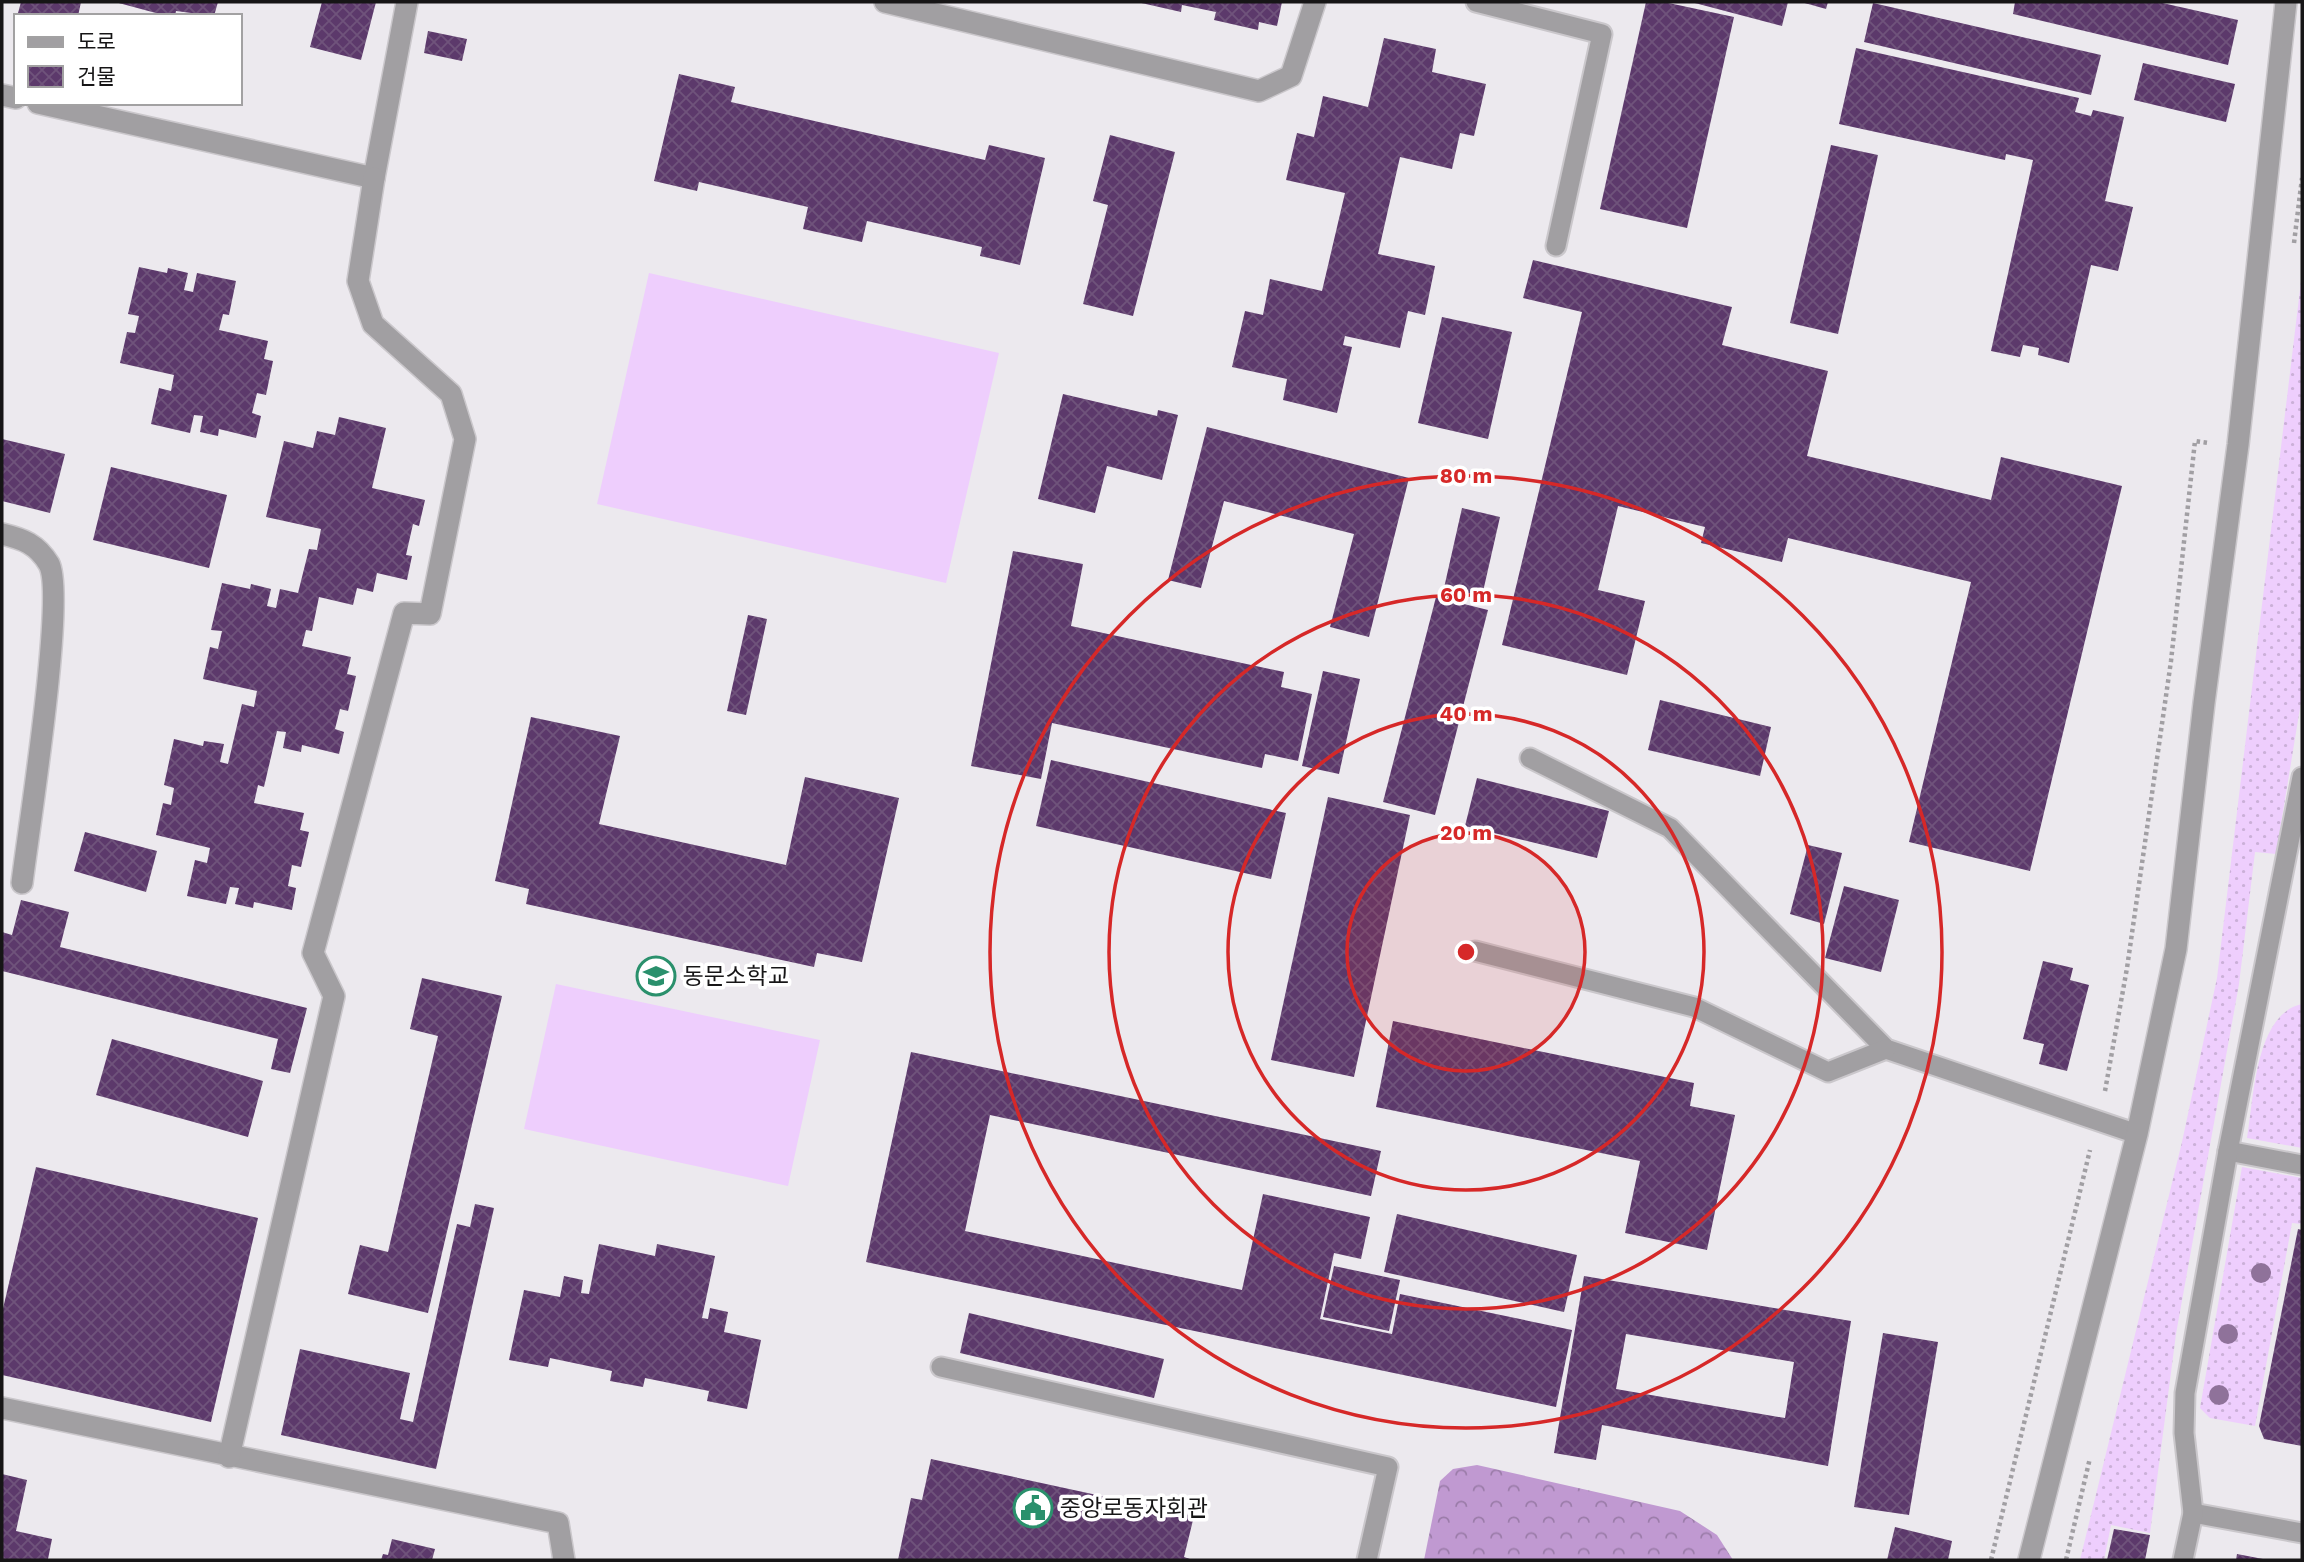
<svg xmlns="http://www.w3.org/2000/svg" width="2304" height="1562" viewBox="0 0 2304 1562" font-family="'Work Sans','Noto Sans KR',sans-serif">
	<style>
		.grass { fill: url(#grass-dots) }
		.forest { fill: url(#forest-crowns) }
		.pitch { fill: #eecefd }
		.building { fill: url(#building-cross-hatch); fill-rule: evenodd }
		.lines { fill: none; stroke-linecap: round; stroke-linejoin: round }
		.service-casing { stroke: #cac7cb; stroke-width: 23 }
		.minor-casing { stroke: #cac7cb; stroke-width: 24 }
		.tertiary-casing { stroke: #cac7cb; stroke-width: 24 }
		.path { stroke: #a19fa3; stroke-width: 4.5; stroke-dasharray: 3.5 3.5; stroke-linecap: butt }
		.service { stroke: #a19fa2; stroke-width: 19 }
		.minor { stroke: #a19fa2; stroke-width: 21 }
		.tertiary { stroke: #a19fa2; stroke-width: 21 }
		.tree { fill: #8f729a }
		.ring { fill: none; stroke: #d62828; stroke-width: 3.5 }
		.labels { text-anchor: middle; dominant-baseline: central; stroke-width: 7; stroke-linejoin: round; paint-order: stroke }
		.poi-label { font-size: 23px; fill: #161516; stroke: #fff; text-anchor: start }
		.centre { fill: #d62828; stroke: #fff; stroke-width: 3.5 }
		.ring-label { font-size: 21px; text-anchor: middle; font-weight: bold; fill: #d62828; stroke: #fff; stroke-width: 7; stroke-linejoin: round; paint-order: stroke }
	</style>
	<defs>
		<pattern id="grass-dots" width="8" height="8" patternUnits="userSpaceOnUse" patternTransform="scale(1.75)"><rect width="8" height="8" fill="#eecefd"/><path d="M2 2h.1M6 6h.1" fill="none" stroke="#cbb0d8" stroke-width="1.8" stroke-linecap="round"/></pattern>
		<pattern id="forest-crowns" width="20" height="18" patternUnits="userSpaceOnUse" patternTransform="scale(1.75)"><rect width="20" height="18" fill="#c099d1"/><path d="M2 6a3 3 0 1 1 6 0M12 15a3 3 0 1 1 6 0" fill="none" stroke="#9b7ca9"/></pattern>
		<pattern id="building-cross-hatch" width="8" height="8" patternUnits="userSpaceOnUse" patternTransform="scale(1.75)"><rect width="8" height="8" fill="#5c396b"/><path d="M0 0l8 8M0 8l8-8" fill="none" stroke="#6f537b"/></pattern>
	</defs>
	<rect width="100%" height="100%" fill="#ece9ee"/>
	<!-- grass -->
	<g class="grass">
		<polygon points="2302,273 2302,696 2276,854 2255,852 2239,984 2176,1334 2150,1533 2111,1525 2104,1560 2080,1560 2182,1142 2217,978"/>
		<path d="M2302,1004V1148L2247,1138C2254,1098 2255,1014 2302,1004Z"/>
		<polygon points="2242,1167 2302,1178 2302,1224 2292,1223 2255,1426 2210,1418 2200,1408"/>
	</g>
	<!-- forest -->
	<polygon class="forest" points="1477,1465 1680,1511 1717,1535 1733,1560 1424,1560 1440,1481 1453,1469"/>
	<!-- pitch -->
	<g class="pitch">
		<polygon points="649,273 999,353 946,583 597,504"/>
		<polygon points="556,984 820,1040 788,1186 524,1129"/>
	</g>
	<!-- building -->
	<g class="building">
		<polygon points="21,2 81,2 78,16 18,13"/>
		<polygon points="115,2 218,2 214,16 176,11 175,16 167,16"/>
		<polygon points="322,2 376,2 361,60 310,47"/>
		<polygon points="1137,2 1282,2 1277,26 1259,22 1258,30 1214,20 1216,12 1182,5 1181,12"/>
		<polygon points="1646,2 1664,2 1734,17 1687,228 1600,209"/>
		<polygon points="1691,2 1788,2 1782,26"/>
		<polygon points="1801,2 1828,2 1826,9"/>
		<polygon points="2015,2 2158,2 2238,20 2228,65 2013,14"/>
		<polygon points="1873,3 2101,55 2091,95 1864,42"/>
		<polygon points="428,31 467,39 462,61 424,53"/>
		<polygon points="1384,38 1436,49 1432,72 1486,84 1474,136 1460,133 1452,169 1400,157 1378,254 1435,266 1425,315 1408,311 1400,348 1345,336 1343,345 1352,347 1337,413 1283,400 1287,379 1232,367 1245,311 1263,315 1270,279 1322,291 1345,193 1286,180 1297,133 1314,137 1323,96 1368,107"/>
		<polygon points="1856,48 2079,98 2075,112 2091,116 2093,110 2124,117 2105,201 2133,207 2118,271 2091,265 2069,363 2038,355 2039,348 2023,345 2020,357 1991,351 2033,160 2006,154 2005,160 1839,124"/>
		<polygon points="2143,63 2235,84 2226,122 2134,100"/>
		<polygon points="679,74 735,87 731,102 985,160 989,145 1045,158 1020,265 980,256 982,247 867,221 862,242 803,229 808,207 699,182 697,191 654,181"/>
		<polygon points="1110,135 1175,152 1133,316 1083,304 1108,205 1093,201"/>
		<polygon points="1831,145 1878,155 1838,334 1790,323"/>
		<polygon points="1533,260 1732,307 1722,345 1828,371 1807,456 1991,500 2001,457 2122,486 2030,871 1909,842 1971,582 1788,538 1782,562 1701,543 1705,527 1618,506 1598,590 1645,601 1627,675 1502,645 1582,312 1523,298"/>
		<polygon points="139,267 167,273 168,268 188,273 184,290 193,292 197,273 236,281 229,315 223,314 219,330 268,341 264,359 273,361 266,395 257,393 252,413 261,416 256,438 219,429 218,436 200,432 203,416 194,415 190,433 151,424 159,388 171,391 174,375 120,363 127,332 135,333 139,316 128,314"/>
		<polygon points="1442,317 1512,332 1488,439 1418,423"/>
		<polygon points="1063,394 1157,416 1158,410 1178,415 1162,480 1107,466 1095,513 1038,499"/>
		<polygon points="339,417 386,428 372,488 425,500 419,526 413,524 406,555 412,556 407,580 377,573 373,592 357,588 353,605 319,597 312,631 306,630 302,646 351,657 347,674 356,676 348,711 340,709 335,729 344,732 339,754 302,745 301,752 283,748 286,732 277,731 264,787 258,785 254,803 304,813 300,830 309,832 301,867 292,865 288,886 296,888 292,910 254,902 253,908 235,904 239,888 230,887 226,904 187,896 195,860 207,863 210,848 156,835 163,803 171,805 174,788 164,785 174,739 203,746 204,741 224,744 220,762 228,764 242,704 254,707 257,691 203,679 210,647 218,649 222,631 211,630 222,583 250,589 251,584 271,589 267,606 276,608 280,589 298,593 309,549 317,550 321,529 266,517 284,441 313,448 317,431 335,435"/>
		<polygon points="1207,427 1409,478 1369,637 1330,627 1354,534 1224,501 1201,588 1168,580"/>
		<polygon points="2,439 65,454 50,513 2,501"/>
		<polygon points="111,467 227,495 209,568 93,540"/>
		<polygon points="1462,508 1500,517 1482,596 1444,588"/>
		<polygon points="1013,551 1083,564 1071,626 1284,672 1281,687 1312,694 1298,761 1265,754 1262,768 1052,723 1041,779 971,766"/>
		<polygon points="1436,597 1488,610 1435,815 1383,802"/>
		<polygon points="748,615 767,619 746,715 727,711"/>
		<polygon points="1323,671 1360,679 1339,774 1302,766"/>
		<polygon points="1660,700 1771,727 1760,776 1648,750"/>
		<polygon points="531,717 620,736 599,824 786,865 805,777 899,798 862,962 817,953 814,967 526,904 529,889 495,881"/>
		<polygon points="1051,760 1286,813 1271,879 1036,826"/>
		<polygon points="1477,778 1609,811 1597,858 1465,826"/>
		<polygon points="1328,797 1410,815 1354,1077 1271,1060"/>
		<polygon points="85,832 157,851 146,892 74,871"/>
		<polygon points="1808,845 1842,853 1824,924 1790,914"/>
		<polygon points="1844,886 1899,900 1881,972 1825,958"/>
		<polygon points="21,900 69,912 60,947 307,1008 290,1073 271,1069 278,1039 2,971 2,932 12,935"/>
		<polygon points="2043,961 2073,968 2070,980 2089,985 2067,1071 2039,1064 2044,1044 2023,1039"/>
		<polygon points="422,978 502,996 428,1313 348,1294 360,1245 388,1252 438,1036 410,1029"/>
		<polygon points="1393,1021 1694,1083 1690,1106 1735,1115 1707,1250 1625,1233 1640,1161 1376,1107"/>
		<polygon points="112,1039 263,1081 248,1137 96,1095"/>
		<polygon points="911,1052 1381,1151 1371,1196 990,1115 965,1231 1242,1290 1263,1194 1370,1217 1361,1259 1334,1253 1320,1319 1392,1334 1400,1294 1572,1330 1556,1407 866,1262"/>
		<polygon points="36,1167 258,1218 211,1422 2,1375 2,1313"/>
		<polygon points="475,1204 494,1208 436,1469 281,1435 300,1349 410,1373 400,1419 413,1422 457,1224 470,1227"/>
		<polygon points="1397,1214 1577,1255 1564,1312 1384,1272"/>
		<polygon points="2298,1229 2302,1230 2302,1446 2264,1439 2259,1426"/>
		<polygon points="599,1244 655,1256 657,1244 715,1256 702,1318 708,1319 710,1308 728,1312 724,1332 761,1340 747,1409 707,1401 709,1391 645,1378 643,1387 610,1381 612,1371 550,1358 548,1367 509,1360 524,1290 560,1297 564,1276 583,1280 581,1293 589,1294"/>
		<polygon points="1334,1266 1400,1280 1389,1331 1323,1317"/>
		<path d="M1584,1276L1851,1321L1828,1466L1602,1425L1596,1460L1554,1453ZM1626,1334L1794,1362L1785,1418L1616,1389Z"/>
		<polygon points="969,1313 1164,1359 1154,1398 960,1353"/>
		<polygon points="1883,1333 1938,1342 1909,1515 1854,1507"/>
		<polygon points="931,1459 1194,1516 1184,1557 1193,1560 898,1560 911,1498 922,1500"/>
		<polygon points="2,1474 27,1480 16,1531 52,1539 48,1559 2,1560"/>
		<polygon points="1895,1527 1952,1541 1948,1560 1887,1560"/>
		<polygon points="2114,1529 2150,1535 2145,1560 2107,1560"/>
		<polygon points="392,1539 435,1549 432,1560 381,1560 383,1554 388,1555"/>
		<polygon points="2237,1554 2263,1559 2263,1560 2236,1560"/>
	</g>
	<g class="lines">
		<defs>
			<g id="service">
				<polyline points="1476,2 1602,34 1556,246"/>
				<polyline points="1530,758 1670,828 1886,1049 2137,1134"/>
				<polyline points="1475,951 1694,1007 1828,1072 1886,1049"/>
				<polyline points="2228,1151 2302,1165"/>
				<polyline points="941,1367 1388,1467 1367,1560"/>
				<polyline points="2193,1513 2302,1533"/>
				<polyline points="2183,1560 2193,1513 2184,1433 2185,1393 2228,1151 2302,777"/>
			</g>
			<g id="minor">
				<polyline points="885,2 1259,91 1291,76 1315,2"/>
				<polyline points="2,95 16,98"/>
				<polyline points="38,103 374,178 407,2"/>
				<path d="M2,534C23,539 37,544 49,564C66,596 28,833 22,883"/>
				<polyline points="2,1408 558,1523 564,1560"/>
				<polyline points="229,1457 334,996 313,953 404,613 430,614 465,439 451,394 373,324 358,281 374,178"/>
			</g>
			<polyline id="tertiary" points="2029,1560 2137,1134 2176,949 2204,703 2238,445 2286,2"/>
		</defs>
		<!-- service casing -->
		<use href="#service" class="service-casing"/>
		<!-- minor casing -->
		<use href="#minor" class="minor-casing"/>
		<!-- tertiary casing -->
		<use href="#tertiary" class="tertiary-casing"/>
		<!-- path -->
		<g class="path">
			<polyline points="2294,243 2302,178"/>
			<polyline points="2105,1091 2127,968 2171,661 2195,441 2209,443"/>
			<polyline points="1991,1560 2090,1150"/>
			<polyline points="2066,1560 2090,1458"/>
		</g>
		<!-- service -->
		<use href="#service" class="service"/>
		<!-- minor -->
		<use href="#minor" class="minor"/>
		<!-- tertiary -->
		<use href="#tertiary" class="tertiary"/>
	</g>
	<!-- trees -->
	<g class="tree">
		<circle cx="2261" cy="1273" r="10"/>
		<circle cx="2228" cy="1334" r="10"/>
		<circle cx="2219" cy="1395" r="10"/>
	</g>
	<!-- distance rings -->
	<circle cx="1466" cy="952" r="119" fill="#d62828" fill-opacity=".12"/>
	<g class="ring">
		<circle cx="1466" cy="952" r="119"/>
		<circle cx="1466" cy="952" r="238"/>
		<circle cx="1466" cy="952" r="357"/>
		<circle cx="1466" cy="952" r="476"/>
	</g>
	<!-- icons -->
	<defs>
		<symbol id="school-ring" viewBox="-11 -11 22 22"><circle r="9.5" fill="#fff" stroke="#2a906c" stroke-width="1.5"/><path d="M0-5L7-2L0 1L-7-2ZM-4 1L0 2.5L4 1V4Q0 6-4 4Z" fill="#2a906c"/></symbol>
		<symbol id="civic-ring" viewBox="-11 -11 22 22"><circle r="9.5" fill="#fff" stroke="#2a906c" stroke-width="1.5"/><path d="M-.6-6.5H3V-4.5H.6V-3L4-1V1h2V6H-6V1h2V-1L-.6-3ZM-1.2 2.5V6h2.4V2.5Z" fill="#2a906c"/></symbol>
	</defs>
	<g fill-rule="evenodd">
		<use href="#school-ring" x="634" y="954" width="44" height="44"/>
		<use href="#civic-ring" x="1011" y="1486" width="44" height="44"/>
	</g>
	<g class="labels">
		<!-- poi labels -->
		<g class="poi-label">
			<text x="683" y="976">동문소학교</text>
			<text x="1060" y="1508">중앙로동자회관</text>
		</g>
	</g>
	<circle cx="1466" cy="952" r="10" class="centre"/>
	<g class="ring-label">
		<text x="1466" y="483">80 m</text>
		<text x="1466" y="602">60 m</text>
		<text x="1466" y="721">40 m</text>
		<text x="1466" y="840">20 m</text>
	</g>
	<!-- border -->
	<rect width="2304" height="1562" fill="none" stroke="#161516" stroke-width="7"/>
	<!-- legend -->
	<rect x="14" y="14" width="228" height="91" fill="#ffffff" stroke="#a2a1a2" stroke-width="2"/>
	<rect x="28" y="37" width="35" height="10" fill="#a19fa2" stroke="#a2a1a2" stroke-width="2"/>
	<text x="77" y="49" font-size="21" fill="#161516">도로</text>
	<rect x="28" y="66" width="35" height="21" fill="url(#building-cross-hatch)" stroke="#a2a1a2" stroke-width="2"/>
	<text x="77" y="84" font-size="21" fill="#161516">건물</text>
</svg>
